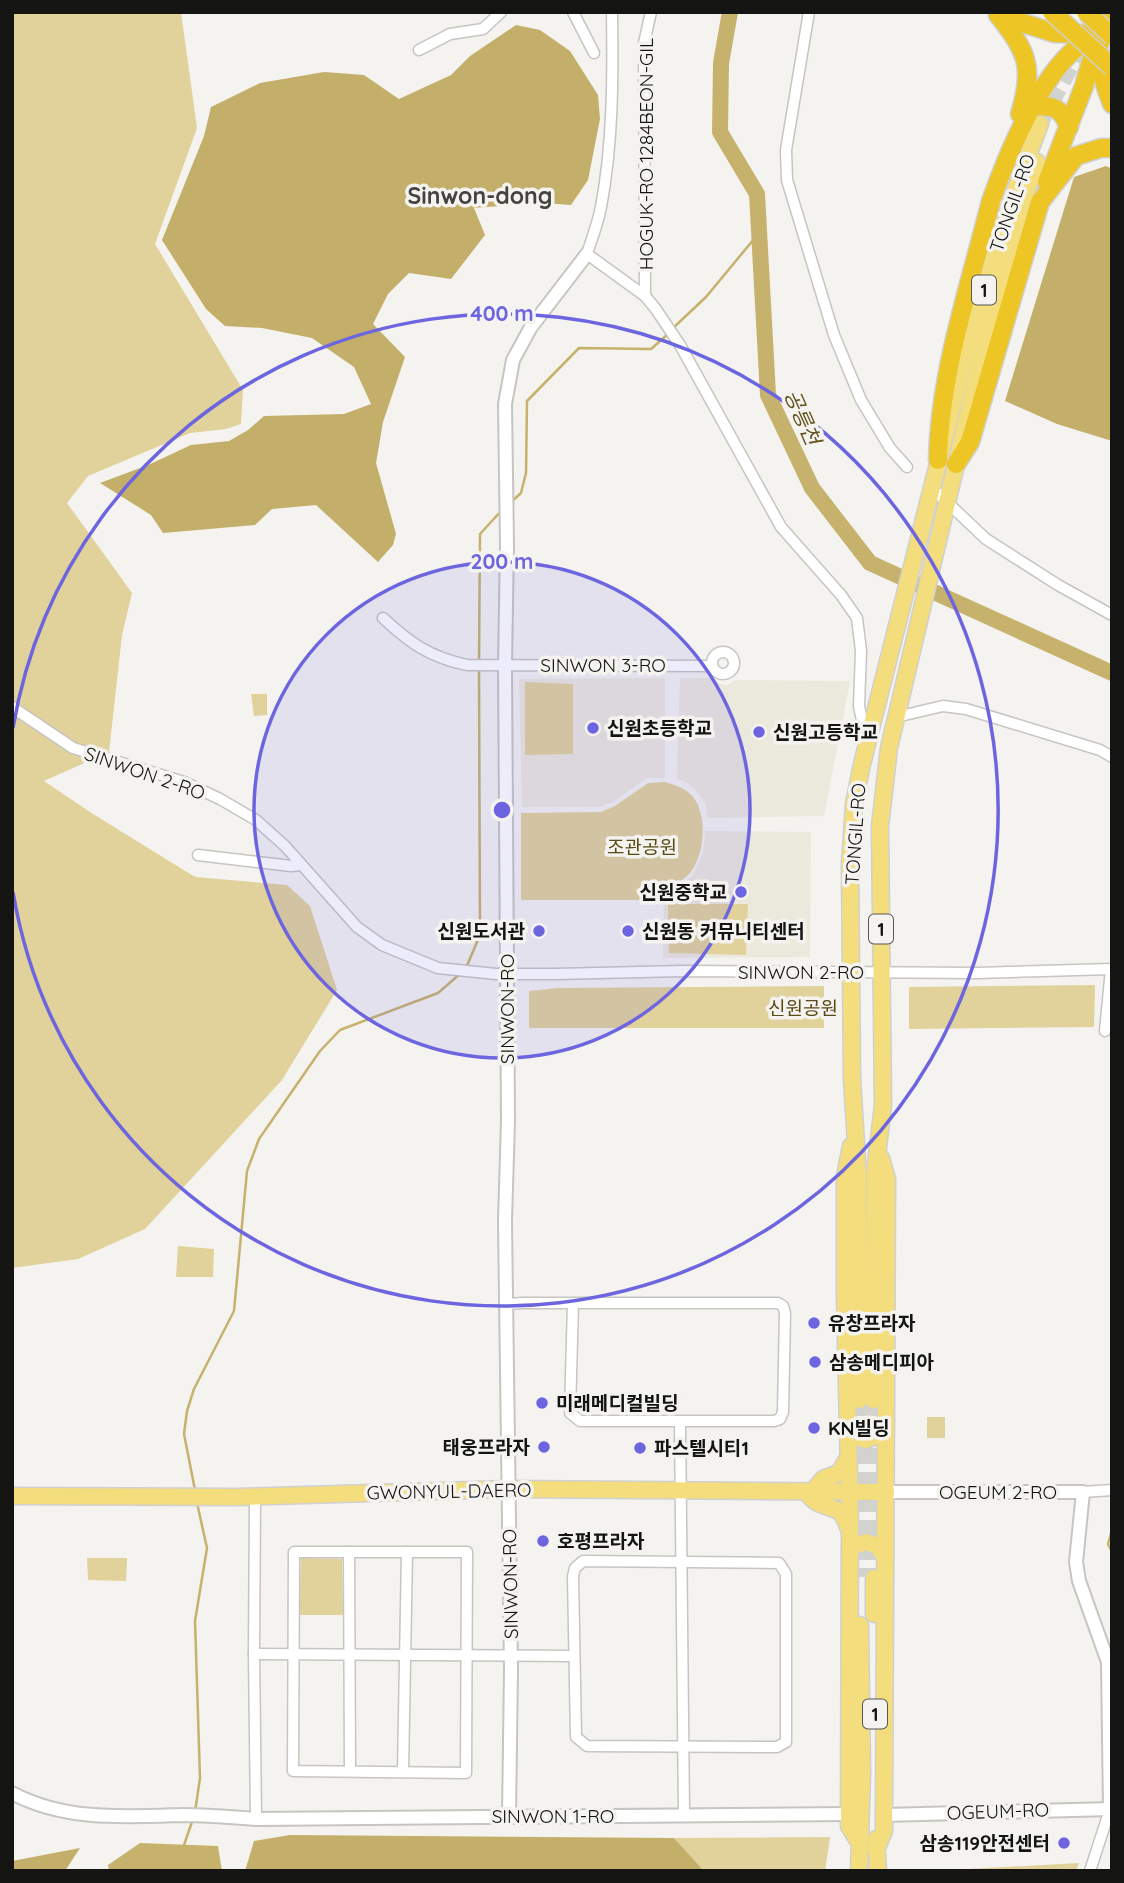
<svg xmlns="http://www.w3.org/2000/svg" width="1124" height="1883" viewBox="0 0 1124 1883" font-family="Quicksand,'Noto Sans KR',sans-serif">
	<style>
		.built { fill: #ebe8dc }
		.green { fill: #e1d19b }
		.forest { fill: #c4af6a }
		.water { fill: #c6b26d }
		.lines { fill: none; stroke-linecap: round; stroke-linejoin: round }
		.stream { stroke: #c6b26d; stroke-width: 2.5 }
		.river { stroke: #c6b26d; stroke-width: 16 }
		.primary-tunnel { stroke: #d2d2ce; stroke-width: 16; stroke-dasharray: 16 8; stroke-linecap: butt }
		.minor-casing { stroke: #c6c5c1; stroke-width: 13 }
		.tertiary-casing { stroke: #c6c5c1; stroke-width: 16 }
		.primary-casing { stroke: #d0d0d0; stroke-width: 19 }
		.motorway-casing { stroke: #d0d0d0; stroke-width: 21 }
		.minor { stroke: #fff; stroke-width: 10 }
		.tertiary { stroke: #fff; stroke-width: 12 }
		.primary { stroke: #f4dd7d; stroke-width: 16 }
		.motorway { stroke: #edc626; stroke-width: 18 }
		.motorway-bridge-casing { stroke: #d0d0d0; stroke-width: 21; stroke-linecap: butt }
		.motorway-bridge { stroke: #edc626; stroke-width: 18 }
		.ring { fill: none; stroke: #6d65df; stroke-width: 3.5 }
		.poi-dot { fill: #6d65df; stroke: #f4f3ef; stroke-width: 2.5 }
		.labels { text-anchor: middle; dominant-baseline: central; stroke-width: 7; stroke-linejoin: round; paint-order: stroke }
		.shield { fill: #f4f3ef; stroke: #575755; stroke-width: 2 }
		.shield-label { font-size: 18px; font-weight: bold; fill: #141413 }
		.street-label { font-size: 19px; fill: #141413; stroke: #f4f3ef }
		.poi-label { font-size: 19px; font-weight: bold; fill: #141413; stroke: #f4f3ef; text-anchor: start }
		.park-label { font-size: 19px; fill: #5a4b16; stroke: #f4f3ef }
		.water-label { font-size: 21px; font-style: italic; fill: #62541f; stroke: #f4f3ef }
		.quarter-label { font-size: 23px; font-weight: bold; fill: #444340; stroke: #f4f3ef }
		.centre { fill: #6d65df; stroke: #f4f3ef; stroke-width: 3.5 }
		.ring-label { font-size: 21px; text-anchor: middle; font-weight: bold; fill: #6d65df; stroke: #f4f3ef; stroke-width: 7; stroke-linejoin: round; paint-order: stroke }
	</style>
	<rect width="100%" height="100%" fill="#f4f3ef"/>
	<!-- built -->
	<g class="built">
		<polygon points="665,678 665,778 647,778 613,802 599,807 522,807 519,679"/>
		<polygon points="680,678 713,678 720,684 728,685 735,680 850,681 824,816 707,818 706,805 696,790 686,782 677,779"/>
		<polygon points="705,831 811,832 810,957 663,958 664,897 692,876 703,853"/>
	</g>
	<!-- green -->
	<g class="green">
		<polygon points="12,12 181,12 197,128 155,244 243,390 241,424 226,429 190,433 88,476 67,503 132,593 122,635 109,752 44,781 93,814 195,877 287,885 310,906 337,990 282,1080 145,1229 78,1259 12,1268"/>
		<polygon points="525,682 573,684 573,754 525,755"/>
		<polygon points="251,694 267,694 267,715 254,716"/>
		<path d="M665,782C675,785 686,788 693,797C708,816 705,856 689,874C678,885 662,896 648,900H521V813L601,812L615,806L648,783Z"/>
		<polygon points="668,904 748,904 746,955 669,953"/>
		<polygon points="1095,985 1094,1027 909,1029 909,987"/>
		<polygon points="824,986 824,1028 529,1028 529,991 558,988"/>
		<polygon points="178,1246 214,1249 213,1277 176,1277"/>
		<rect x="927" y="1417" width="18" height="21"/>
		<polygon points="87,1558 127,1558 126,1581 88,1580"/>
		<polygon points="301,1558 342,1559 343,1615 299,1615"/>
		<polygon points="830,1837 825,1871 704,1871 674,1838"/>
		<polygon points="1079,1863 1076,1871 930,1871"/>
	</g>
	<!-- forest -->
	<g class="forest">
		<polygon points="516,25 540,30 570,51 598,95 600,119 588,180 571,205 542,203 474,208 485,235 451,279 409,273 388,294 373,324 405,357 383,422 376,463 396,534 393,545 378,562 316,505 272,509 255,525 163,533 151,515 100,483 148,465 191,445 229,441 248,430 264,416 344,414 371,404 354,367 312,338 262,328 225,326 206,309 162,240 204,136 211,107 260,83 324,72 364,75 399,99 451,75 470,56"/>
		<polygon points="1106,166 1112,169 1112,441 1057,424 1005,401 1074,177"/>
		<polygon points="290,1835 674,1838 704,1871 245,1871 254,1841"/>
		<polygon points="80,1848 65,1871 12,1871 12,1861"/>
	</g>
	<!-- water -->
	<polygon class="water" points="140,1843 218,1846 222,1871 109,1871 108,1865"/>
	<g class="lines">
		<!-- stream -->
		<g class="stream">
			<polyline points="672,329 706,297 759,233"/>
			<polyline points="510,503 521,493 526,473 527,401 579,348 651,349 668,334"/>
			<polyline points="479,663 480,534 502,510"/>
			<polyline points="466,968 480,935 479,670"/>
			<polyline points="195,1490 184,1434 187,1411 194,1389 234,1311 247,1171 259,1139 320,1051 340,1030 438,993 461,973"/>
			<polyline points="1112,1530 1108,1544 1112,1552"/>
			<polyline points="195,1812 200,1778 195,1621 207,1548 197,1503"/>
			<polyline points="184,1845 193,1819"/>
		</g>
		<!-- river -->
		<polyline class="river" points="730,12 721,63 720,132 757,194 768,395 812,488 870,563 1112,673"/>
		<!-- primary-tunnel -->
		<g class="primary-tunnel">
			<polyline points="1040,124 1080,50"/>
			<polyline points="859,1400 860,1577"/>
			<polyline points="873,1400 874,1578"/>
		</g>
		<defs>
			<g id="minor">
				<polyline points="573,12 594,53"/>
				<path d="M612,12C613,77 613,143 601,207C598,223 592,238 587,254L645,296L655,308L680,345L781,527L841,595L857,618L861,651L859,706L866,740"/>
				<polyline points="809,12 786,150 787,180 834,335 861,400 890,448 907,467"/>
				<polyline points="419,50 450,34 483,29 501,12"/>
				<polyline points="645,296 644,43 651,12"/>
				<polyline points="931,487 986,539 1058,585 1112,615"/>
				<path d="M383,618C410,643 429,657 467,665L712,666"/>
				<circle cx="723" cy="663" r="11"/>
				<polyline points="12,707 73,748 184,782 220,799 256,820 285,846 357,927 382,945 438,968 496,974 556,974 682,971 978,973 1111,969 1105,1031"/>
				<polyline points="896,717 943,706 966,709 1100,750 1112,757"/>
				<polyline points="198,855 291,866 301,865"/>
				<polyline points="507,1304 522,1303 778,1303 783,1306 785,1313 783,1412 780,1419 774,1421 580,1421 570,1413 573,1303"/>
				<polyline points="680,1423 684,1815"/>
				<polyline points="1083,1492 1112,1490"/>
				<polyline points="255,1496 254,1654 256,1819"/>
				<polygon points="294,1552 467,1552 466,1773 293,1771"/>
				<polyline points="349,1552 350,1771"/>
				<polygon points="583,1561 779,1563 786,1574 786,1742 777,1747 587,1746 576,1737 573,1576 575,1568"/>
				<polyline points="254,1654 573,1656"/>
				<polyline points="403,1771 407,1552"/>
				<polyline points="1090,1871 1110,1809"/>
			</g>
			<g id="tertiary">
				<polyline points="886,1492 1083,1492 1076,1562 1079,1581 1108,1662 1110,1809"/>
				<path d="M12,1793C64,1821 124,1817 181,1815C206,1815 231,1817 256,1819L849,1814"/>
				<polyline points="884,1815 1112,1809"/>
				<polyline points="509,1816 511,1669 505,1221 508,1121 505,665 507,545 505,404 513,360 531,327 587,254"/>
			</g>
			<g id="primary">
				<polyline points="851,1146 845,1176 845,1297 850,1520 849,1826 860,1844"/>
				<polyline points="859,1400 858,1177 852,1079 850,864 854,804 862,764 966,353 1010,204 1040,124"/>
				<polyline points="873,1400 875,1172 883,1105 880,826 889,748 981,359 1021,206 1037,162"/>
				<polyline points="849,1425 856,1437 866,1440 873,1437 886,1421"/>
				<path d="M805,1491C809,1495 813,1501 818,1503C837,1512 840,1505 848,1527"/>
				<polyline points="813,1491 823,1479 839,1473 849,1456"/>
				<polyline points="12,1496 238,1497 508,1489 886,1492"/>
				<polyline points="850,1552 854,1546 866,1542 878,1546 885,1558"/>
				<polyline points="874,1578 874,1614"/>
				<polyline points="876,1839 878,1871"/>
				<polyline points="876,1850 884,1831 884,1815 887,1179 881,1158"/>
				<polyline points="859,1871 862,1774 860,1625"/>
			</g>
			<g id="motorway">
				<path d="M1105,12C1094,47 1099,71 1112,104"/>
				<polyline points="998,15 1054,33 1086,34"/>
				<path d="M999,16C1028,53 1034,68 1020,114"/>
				<path d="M1030,106C1052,106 1060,105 1069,127"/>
				<polyline points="1047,182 1084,86 1097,41"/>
				<path d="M938,460C940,372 970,285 991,201C1007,156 1055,31 1112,34"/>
				<polyline points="956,464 970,442 1040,202 1076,156 1101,148 1112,148"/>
			</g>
		</defs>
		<!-- minor casing -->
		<use href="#minor" class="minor-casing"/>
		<!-- tertiary casing -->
		<use href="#tertiary" class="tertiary-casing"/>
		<!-- primary casing -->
		<use href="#primary" class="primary-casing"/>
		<!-- motorway casing -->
		<use href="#motorway" class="motorway-casing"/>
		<!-- minor -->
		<use href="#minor" class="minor"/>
		<!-- tertiary -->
		<use href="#tertiary" class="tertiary"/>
		<!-- primary -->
		<use href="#primary" class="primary"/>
		<!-- motorway -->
		<use href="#motorway" class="motorway"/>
		<defs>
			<g id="motorway-bridge">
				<polyline points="1052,12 1112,67"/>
				<polyline points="1086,12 1112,36"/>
			</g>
		</defs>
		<!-- motorway-bridge casing -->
		<use href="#motorway-bridge" class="motorway-bridge-casing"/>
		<!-- motorway-bridge -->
		<use href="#motorway-bridge" class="motorway-bridge"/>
	</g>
	<!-- distance rings -->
	<circle cx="502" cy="810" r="248" fill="#6d65df" fill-opacity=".12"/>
	<g class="ring">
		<circle cx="502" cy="810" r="248"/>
		<path d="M13 728A496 496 0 1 1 13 892"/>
	</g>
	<!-- markers -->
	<g class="poi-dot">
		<circle cx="593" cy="728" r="7"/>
		<circle cx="759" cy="732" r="7"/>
		<circle cx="741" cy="892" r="7"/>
		<circle cx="539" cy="931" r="7"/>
		<circle cx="628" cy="931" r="7"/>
		<circle cx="814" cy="1323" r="7"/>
		<circle cx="815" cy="1362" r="7"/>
		<circle cx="542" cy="1403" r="7"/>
		<circle cx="814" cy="1428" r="7"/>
		<circle cx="544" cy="1447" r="7"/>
		<circle cx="640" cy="1448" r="7"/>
		<circle cx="543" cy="1541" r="7"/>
		<circle cx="1064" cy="1843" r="7"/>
	</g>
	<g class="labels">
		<!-- shield labels -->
		<g class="shield">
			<rect x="972" y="275.5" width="24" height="29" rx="5"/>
			<rect x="869" y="914.5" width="24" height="29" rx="5"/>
			<rect x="863" y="1699.5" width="24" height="29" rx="5"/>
		</g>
		<g class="shield-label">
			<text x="984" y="290">1</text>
			<text x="881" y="929">1</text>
			<text x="875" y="1714">1</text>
		</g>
		<!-- street labels -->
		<g class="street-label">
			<text transform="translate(646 154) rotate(-90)">HOGUK-RO 1284BEON-GIL</text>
			<text transform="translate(1012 203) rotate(-71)">TONGIL-RO</text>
			<text x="603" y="665">SINWON 3-RO</text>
			<text transform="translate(145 773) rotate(19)">SINWON 2-RO</text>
			<text transform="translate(855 834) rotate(-86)">TONGIL-RO</text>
			<text x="801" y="972">SINWON 2-RO</text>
			<text transform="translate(507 1009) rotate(-90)">SINWON-RO</text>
			<text transform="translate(449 1491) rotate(-1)">GWONYUL-DAERO</text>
			<text x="998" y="1492">OGEUM 2-RO</text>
			<text transform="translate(510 1584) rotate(-91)">SINWON-RO</text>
			<text transform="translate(998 1811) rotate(-2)">OGEUM-RO</text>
			<text x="553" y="1816">SINWON 1-RO</text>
		</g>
		<!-- poi labels -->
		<g class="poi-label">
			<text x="607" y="728">신원초등학교</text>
			<text x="773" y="732">신원고등학교</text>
			<text x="727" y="892" text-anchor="end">신원중학교</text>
			<text x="525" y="931" text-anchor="end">신원도서관</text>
			<text x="642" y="931">신원동 커뮤니티센터</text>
			<text x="828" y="1323">유창프라자</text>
			<text x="829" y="1362">삼송메디피아</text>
			<text x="556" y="1403">미래메디컬빌딩</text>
			<text x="828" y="1428">KN빌딩</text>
			<text x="530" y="1447" text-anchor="end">태웅프라자</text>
			<text x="654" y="1448">파스텔시티1</text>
			<text x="557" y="1541">호평프라자</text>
			<text x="1050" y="1843" text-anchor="end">삼송119안전센터</text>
		</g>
		<!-- park labels -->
		<g class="park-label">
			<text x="642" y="847">조관공원</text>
			<text x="803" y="1008">신원공원</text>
		</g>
		<!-- water labels -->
		<g class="water-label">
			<text transform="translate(803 417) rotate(66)">공릉천</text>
		</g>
		<!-- quarter labels -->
		<g class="quarter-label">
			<text x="480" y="195">Sinwon-dong</text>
		</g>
	</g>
	<circle cx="502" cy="810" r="10" class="centre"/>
	<g class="ring-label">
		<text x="502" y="321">400 m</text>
		<text x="502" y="569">200 m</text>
	</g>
	<!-- border -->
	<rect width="1124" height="1883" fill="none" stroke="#141413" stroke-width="28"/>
</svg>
